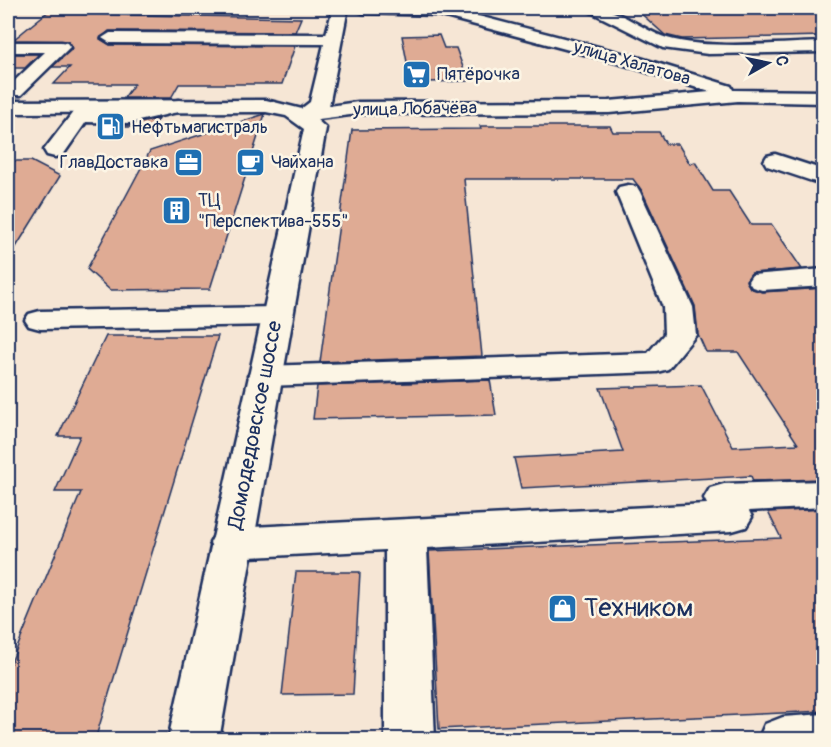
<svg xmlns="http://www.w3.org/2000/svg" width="831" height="747" viewBox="0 0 831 747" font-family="Pangolin,sans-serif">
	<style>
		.building { fill: #dfab94; stroke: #1b2f5e; stroke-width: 1.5 }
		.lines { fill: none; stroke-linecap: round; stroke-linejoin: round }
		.minor-casing { stroke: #1b2f5e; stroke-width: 5 }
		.major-casing { stroke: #1b2f5e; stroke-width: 5 }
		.minor { fill: #fcf5e5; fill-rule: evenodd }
		.major { fill: #fcf5e5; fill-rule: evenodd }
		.labels { text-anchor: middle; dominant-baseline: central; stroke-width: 5; stroke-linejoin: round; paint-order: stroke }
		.far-street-label { font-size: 18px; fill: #1b2f5e; stroke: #fcf5e5 }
		.far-poi-label { font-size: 18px; fill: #1b2f5e; stroke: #fcf5e5; text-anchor: start }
		.street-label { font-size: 21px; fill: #1b2f5e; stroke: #fcf5e5 }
		.near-poi-label { font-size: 26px; fill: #1b2f5e; stroke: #fcf5e5; text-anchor: start }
	</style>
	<rect width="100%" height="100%" fill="#f6e6d5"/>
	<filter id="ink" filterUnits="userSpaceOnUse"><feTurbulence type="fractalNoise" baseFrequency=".0167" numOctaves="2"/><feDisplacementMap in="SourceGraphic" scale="12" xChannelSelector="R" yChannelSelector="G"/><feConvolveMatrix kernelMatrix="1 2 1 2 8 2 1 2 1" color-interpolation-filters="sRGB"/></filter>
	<g filter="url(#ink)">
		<!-- building -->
		<g class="building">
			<polygon points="711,8 824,8 824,36 682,39 665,35 637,10"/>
			<polygon points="50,10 87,11 83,14 301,18 295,32 109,31 100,39 110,45 295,46 282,84 179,84 171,98 124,98 134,84 54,84 70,67 52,67 72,49 67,41 13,40"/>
			<polygon points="439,35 444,48 456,48 468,81 426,82 410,78 402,36"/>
			<polygon points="8,54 39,54 25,68 8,68"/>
			<polygon points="265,114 210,289 110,290 87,269 150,151"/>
			<polygon points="158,119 153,127 103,127 105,125 131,125"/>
			<polygon points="480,126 610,126 613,132 659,132 666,144 678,144 690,164 695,162 713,191 729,191 751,225 772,225 802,269 752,273 746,280 750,288 762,292 824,288 824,479 753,481 751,476 521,488 514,458 623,452 600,388 701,385 733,447 798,444 738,352 706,352 698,334 695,306 642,191 633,179 464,179 482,356 320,362 352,130 481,129"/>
			<polygon points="8,161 31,161 60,176 8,260"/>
			<polygon points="106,336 218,336 95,740 8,740 8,670 81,492 55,492 80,436 58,436"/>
			<polygon points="490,380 496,415 313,419 317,386"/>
			<polygon points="824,509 824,711 439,729 429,551 781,538 768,512"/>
			<polygon points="296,572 360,572 353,694 282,695"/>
		</g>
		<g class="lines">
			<defs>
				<g id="minor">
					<polygon points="333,8 348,8 329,106 358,102 609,101 710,92 625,65 438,15 363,13 358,11 356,8 468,8 463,12 637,57 731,86 733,90 824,91 824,103 738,101 609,113 358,114 303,121 296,119 293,115 310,102 324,44 110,43 102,38 110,33 326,34"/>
					<path d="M586,8C617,5 639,29 667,38C705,50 782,43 824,42V52L708,54L663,48L589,11Z"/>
					<polygon points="8,42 61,42 67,43 70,47 21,95 8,95 8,87 45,52 8,52"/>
					<polygon points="179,100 186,102 189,106 186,110 130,123 86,122 63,155 55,157 47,155 44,150 80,103 94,103 97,107 94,111 130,110"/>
					<polygon points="775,154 824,170 824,185 767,166 764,161 767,156"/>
					<polygon points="628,185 637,187 640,192 693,307 696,335 668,369 657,372 265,386 253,383 248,376 253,369 265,366 648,353 664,334 663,307 616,192 619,187"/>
					<polygon points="824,269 824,286 762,290 752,287 748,281 752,275"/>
					<polygon points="277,307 288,310 292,316 288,322 277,325 40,329 29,326 25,320 29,314 40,311"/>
					<polygon points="824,481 824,507 749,511 752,517 746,527 732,531 427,548 435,740 385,740 385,550 231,558 216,554 210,543 216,532 231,528 707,504 704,498 710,488 724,484"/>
					<polygon points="824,714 824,740 758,740 765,724 783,717"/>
				</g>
				<polygon id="major" points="266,100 306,110 326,128 219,740 168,740 304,129 286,116 266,112 8,113 8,101"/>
			</defs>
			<!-- minor casing -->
			<use href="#minor" class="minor-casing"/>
			<!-- major casing -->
			<use href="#major" class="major-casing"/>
			<!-- minor -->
			<use href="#minor" class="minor"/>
			<!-- major -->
			<use href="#major" class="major"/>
		</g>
	</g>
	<!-- icons -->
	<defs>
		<symbol id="supermarket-square" viewBox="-11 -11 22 22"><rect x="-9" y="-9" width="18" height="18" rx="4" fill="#1f6fb2" stroke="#fcf5e5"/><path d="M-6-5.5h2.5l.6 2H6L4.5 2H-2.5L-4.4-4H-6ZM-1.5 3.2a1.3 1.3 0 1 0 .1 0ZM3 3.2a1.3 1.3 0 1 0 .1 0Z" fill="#fff"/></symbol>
		<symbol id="fuel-square" viewBox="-11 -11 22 22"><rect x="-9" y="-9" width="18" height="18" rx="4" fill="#1f6fb2" stroke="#fcf5e5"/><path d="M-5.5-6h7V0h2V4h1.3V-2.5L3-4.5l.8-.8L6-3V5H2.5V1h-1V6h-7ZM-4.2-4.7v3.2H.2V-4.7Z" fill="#fff"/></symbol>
		<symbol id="office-square" viewBox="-11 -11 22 22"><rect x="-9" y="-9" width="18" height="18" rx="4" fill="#1f6fb2" stroke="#fcf5e5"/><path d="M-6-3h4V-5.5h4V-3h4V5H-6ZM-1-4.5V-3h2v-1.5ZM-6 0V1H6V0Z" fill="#fff"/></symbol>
		<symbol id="cafe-square" viewBox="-11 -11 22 22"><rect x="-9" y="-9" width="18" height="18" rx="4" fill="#1f6fb2" stroke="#fcf5e5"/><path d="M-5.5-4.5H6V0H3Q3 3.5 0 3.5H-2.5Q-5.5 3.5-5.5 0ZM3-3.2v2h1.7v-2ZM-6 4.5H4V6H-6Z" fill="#fff"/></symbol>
		<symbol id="building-square" viewBox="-11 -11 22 22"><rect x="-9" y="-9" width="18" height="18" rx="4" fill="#1f6fb2" stroke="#fcf5e5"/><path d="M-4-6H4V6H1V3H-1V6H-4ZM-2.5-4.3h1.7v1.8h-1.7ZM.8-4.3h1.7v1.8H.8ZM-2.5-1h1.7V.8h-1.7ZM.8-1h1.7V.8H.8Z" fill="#fff"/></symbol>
		<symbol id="shop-square" viewBox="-11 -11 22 22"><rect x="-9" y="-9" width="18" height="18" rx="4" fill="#1f6fb2" stroke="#fcf5e5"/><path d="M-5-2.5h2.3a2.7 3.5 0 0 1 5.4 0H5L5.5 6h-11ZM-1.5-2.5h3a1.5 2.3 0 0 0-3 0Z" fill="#fff"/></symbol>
	</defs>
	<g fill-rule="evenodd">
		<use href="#supermarket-square" x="400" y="58" width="33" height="33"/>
		<use href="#fuel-square" x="94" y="110" width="33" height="33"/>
		<use href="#office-square" x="172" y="146" width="33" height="33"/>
		<use href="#cafe-square" x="234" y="146" width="33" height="33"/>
		<use href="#building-square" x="160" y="194" width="33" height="33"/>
		<use href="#shop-square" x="546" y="592" width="33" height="33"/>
	</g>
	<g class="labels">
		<!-- far-street labels -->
		<g class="far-street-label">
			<text transform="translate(632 63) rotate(16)">улица Халатова</text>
			<text transform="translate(415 109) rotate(-1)">улица Лобачёва</text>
		</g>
		<!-- far-poi labels -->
		<g class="far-poi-label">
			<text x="437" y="74">Пятёрочка</text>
			<text x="131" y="127">Нефтьмагистраль</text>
			<text x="168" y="162" text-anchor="end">ГлавДоставка</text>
			<text x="271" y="162">Чайхана</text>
			<text x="198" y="200">ТЦ<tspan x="198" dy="21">"Перспектива-555"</tspan></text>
		</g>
		<!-- street labels -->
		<g class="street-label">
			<text transform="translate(255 425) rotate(-79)">Домодедовское шоссе</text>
		</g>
		<!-- near-poi labels -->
		<g class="near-poi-label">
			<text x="584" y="608">Техником</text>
		</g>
	</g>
	<!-- margin -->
	<rect width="831" height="747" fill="none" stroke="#fcf5e5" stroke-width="30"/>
	<rect x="15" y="15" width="801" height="717" fill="none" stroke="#1b2f5e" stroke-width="2" filter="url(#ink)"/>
	<!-- north arrow -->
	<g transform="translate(768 63) rotate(81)" stroke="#fcf5e5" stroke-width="4.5" paint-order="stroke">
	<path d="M0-4.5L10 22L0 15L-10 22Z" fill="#1b2f5e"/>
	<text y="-9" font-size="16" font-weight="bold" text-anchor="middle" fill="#1b2f5e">С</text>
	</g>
</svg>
